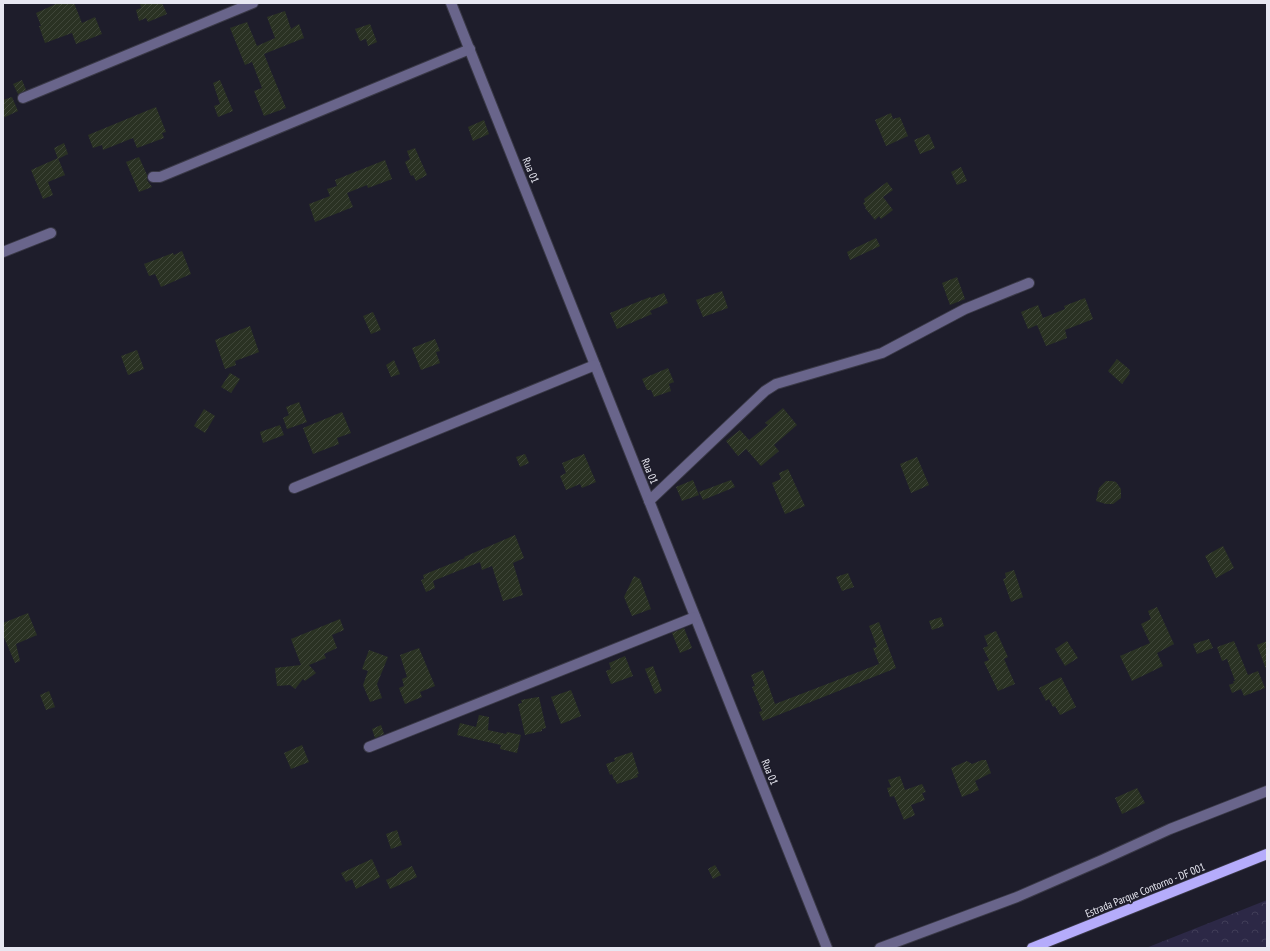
<svg xmlns="http://www.w3.org/2000/svg" width="1270" height="951" viewBox="0 0 1270 951" font-family="'PT Sans Narrow',sans-serif">
	<style>
		.forest { fill: url(#forest-crowns) }
		.building { fill: url(#building-hatch) }
		.lines { fill: none; stroke-linecap: round; stroke-linejoin: round }
		.minor-casing { stroke: #3a3947; stroke-width: 12 }
		.major-casing { stroke: #3a3947; stroke-width: 12 }
		.minor { stroke: #69658b; stroke-width: 10 }
		.major { stroke: #b5acfb; stroke-width: 10 }
		.labels { text-anchor: middle; dominant-baseline: central; stroke-width: 3.5; stroke-linejoin: round; paint-order: stroke }
		.street-label { font-size: 11px; fill: #e7e7f1; stroke: #1e1d2b }
	</style>
	<defs>
		<pattern id="forest-crowns" width="20" height="18" patternUnits="userSpaceOnUse"><rect width="20" height="18" fill="#2c2846"/><path d="M2 6a3 3 0 1 1 6 0M12 15a3 3 0 1 1 6 0" fill="none" stroke="#403d58"/></pattern>
		<pattern id="building-hatch" width="6" height="6" patternUnits="userSpaceOnUse"><rect width="6" height="6" fill="#2a3223"/><path d="M-1 1l2-2M0 6l6-6M5 7l2-2" fill="none" stroke="#3f4639"/></pattern>
	</defs>
	<rect width="100%" height="100%" fill="#1e1d2b"/>
	<!-- forest -->
	<polygon class="forest" points="1267,900 1267,948 1146,948"/>
	<!-- building -->
	<g class="building">
		<polygon points="58,3 74,3 82,23 95,17 102,34 76,44 72,33 45,43 39,26 41,26 36,13"/>
		<polygon points="140,3 162,3 167,14 148,22 146,18 139,21 136,10 141,8"/>
		<polygon points="285,11 291,29 299,24 304,38 264,54 286,108 264,116 254,91 262,88 252,62 245,65 230,28 247,22 257,46 275,38 267,17"/>
		<polygon points="370,24 377,42 368,46 366,39 360,41 355,29"/>
		<polygon points="22,80 26,90 18,94 13,84"/>
		<polygon points="220,80 233,111 218,117 214,106 220,104 213,83"/>
		<polygon points="12,97 18,111 3,118 3,100"/>
		<polygon points="156,107 166,132 162,133 164,138 137,148 133,138 103,150 102,145 93,148 88,135"/>
		<polygon points="891,113 893,119 900,117 908,136 886,146 875,120"/>
		<polygon points="484,120 489,134 473,141 468,127"/>
		<polygon points="929,134 935,148 920,154 914,140"/>
		<polygon points="64,143 68,154 58,159 54,148"/>
		<polygon points="415,148 427,175 416,181 413,175 411,176 405,162 410,159 407,151"/>
		<polygon points="139,157 147,175 147,180 152,187 139,192 126,162"/>
		<polygon points="58,158 65,175 48,182 53,195 43,199 31,170"/>
		<polygon points="385,160 392,179 368,188 367,185 347,193 353,207 315,222 309,204 330,196 327,189 337,186 335,180"/>
		<polygon points="961,167 967,181 957,185 951,172"/>
		<polygon points="887,182 893,190 883,197 893,210 881,219 879,216 875,220 865,208 866,208 863,203 865,202 864,199"/>
		<polygon points="876,238 880,246 850,260 847,252"/>
		<polygon points="182,251 191,274 161,287 155,274 149,276 144,264 173,253 174,255"/>
		<polygon points="957,277 965,299 950,305 942,283"/>
		<polygon points="722,291 728,308 703,317 696,300"/>
		<polygon points="664,293 668,303 650,311 652,314 617,329 610,313 650,297 651,298"/>
		<polygon points="1085,298 1093,319 1065,330 1067,338 1046,346 1037,325 1028,329 1021,312 1038,305 1043,318 1065,309 1064,306"/>
		<polygon points="373,312 381,330 371,334 363,316"/>
		<polygon points="250,326 259,352 235,361 236,365 225,369 215,340"/>
		<polygon points="435,339 440,351 436,352 440,363 421,370 412,348"/>
		<polygon points="137,350 144,369 128,375 121,356"/>
		<polygon points="1117,359 1130,370 1129,372 1130,373 1122,384 1108,371"/>
		<polygon points="394,360 400,374 391,377 386,365"/>
		<polygon points="668,368 674,382 669,384 671,391 654,397 651,390 647,390 642,379"/>
		<polygon points="230,373 240,379 231,393 221,387"/>
		<polygon points="299,402 307,422 287,429 283,418 289,415 286,407"/>
		<polygon points="783,408 797,425 774,445 779,451 761,466 746,449 738,456 726,441 740,430 749,440 768,425 765,423"/>
		<polygon points="204,409 215,416 205,433 194,426"/>
		<polygon points="342,412 351,433 337,438 339,444 313,454 303,428"/>
		<polygon points="280,425 284,435 263,443 260,432"/>
		<polygon points="525,454 529,463 520,467 516,457"/>
		<polygon points="584,454 596,482 582,488 580,484 566,490 560,476 566,473 562,463"/>
		<polygon points="917,457 929,485 911,493 900,464"/>
		<polygon points="788,469 805,506 785,514 772,483 781,479 779,473"/>
		<polygon points="693,480 699,495 682,501 676,487"/>
		<polygon points="731,480 735,487 703,500 699,492"/>
		<polygon points="1106,481 1112,481 1116,482 1121,489 1121,498 1113,504 1106,504 1096,501 1099,488"/>
		<polygon points="515,535 524,558 513,563 523,595 503,601 492,566 482,570 480,562 433,581 435,588 426,592 421,580 424,579 423,575 465,558 464,557"/>
		<polygon points="1223,546 1234,568 1216,578 1205,556"/>
		<polygon points="1014,570 1023,597 1011,602 1003,579 1006,578 1005,573"/>
		<polygon points="848,573 854,587 842,591 836,577"/>
		<polygon points="634,576 640,579 651,609 632,616 624,597"/>
		<polygon points="1157,607 1174,644 1157,653 1163,666 1132,681 1120,656 1150,643 1141,624 1151,619 1148,611"/>
		<polygon points="28,613 37,635 16,644 20,661 15,663 3,635 3,623"/>
		<polygon points="941,617 944,626 932,630 929,621"/>
		<polygon points="340,619 344,630 332,635 337,648 324,654 326,658 309,665 316,673 305,681 303,679 295,689 290,685 277,686 275,668 301,665 291,639"/>
		<polygon points="879,622 896,668 763,721 759,712 762,711 752,687 755,686 751,675 763,670 775,704 879,664 873,648 877,647 869,626"/>
		<polygon points="684,628 692,648 680,653 672,633"/>
		<polygon points="996,631 1008,657 1004,659 1015,684 998,691 984,662 989,660 983,648 988,646 984,636"/>
		<polygon points="1209,639 1213,648 1197,654 1193,644"/>
		<polygon points="1067,641 1078,658 1065,666 1055,649"/>
		<polygon points="1234,641 1248,675 1258,671 1265,688 1244,696 1241,689 1232,693 1229,685 1234,683 1233,681 1235,681 1227,659 1222,661 1217,647"/>
		<polygon points="1267,641 1267,669 1266,669 1257,645"/>
		<polygon points="419,648 435,686 420,692 422,697 405,704 399,688 404,686 402,679 407,677 400,655"/>
		<polygon points="369,650 388,657 377,684 382,698 370,702 363,685 368,671 362,669"/>
		<polygon points="625,656 633,676 611,684 606,671 611,669 609,663"/>
		<polygon points="653,666 662,691 655,694 645,669"/>
		<polygon points="1061,677 1076,707 1060,715 1055,706 1053,707 1049,699 1046,701 1039,688"/>
		<polygon points="571,690 581,716 561,724 551,697"/>
		<polygon points="49,691 55,707 46,710 40,695"/>
		<polygon points="538,697 539,697 546,728 542,729 542,731 525,735 518,704 522,703 521,700"/>
		<polygon points="479,715 489,717 488,730 506,734 507,732 521,735 517,753 500,749 501,745 457,735 460,723 476,727"/>
		<polygon points="381,725 384,734 375,738 372,729"/>
		<polygon points="302,745 309,762 291,769 284,753"/>
		<polygon points="632,752 639,774 637,774 638,777 617,784 615,780 614,780 612,774 610,775 606,764 615,761 614,758"/>
		<polygon points="982,760 986,760 991,773 975,781 979,790 962,797 951,768 967,761 972,764"/>
		<polygon points="900,776 905,790 922,784 926,792 922,793 925,800 911,805 915,815 904,820 894,796 890,797 887,788 891,787 888,780"/>
		<polygon points="1137,788 1145,803 1122,814 1115,798"/>
		<polygon points="397,830 402,845 391,849 386,834"/>
		<polygon points="372,859 380,877 356,889 352,879 346,882 341,873"/>
		<polygon points="715,865 721,875 713,879 708,869"/>
		<polygon points="412,866 417,877 390,889 386,880 397,875 397,874 401,871"/>
	</g>
	<g class="lines">
		<defs>
			<g id="minor">
				<polyline points="451,3 827,948"/>
				<polyline points="23,98 253,3"/>
				<polyline points="153,177 160,177 470,49"/>
				<polyline points="3,252 51,233"/>
				<polyline points="294,488 595,365"/>
				<polyline points="649,501 765,391 776,384 882,353 965,309 1029,283"/>
				<polyline points="369,747 695,617"/>
				<polyline points="880,948 1017,897 1102,860 1170,829 1267,791"/>
			</g>
			<polyline id="major" points="1032,948 1267,854"/>
		</defs>
		<!-- minor casing -->
		<use href="#minor" class="minor-casing"/>
		<!-- major casing -->
		<use href="#major" class="major-casing"/>
		<!-- minor -->
		<use href="#minor" class="minor"/>
		<!-- major -->
		<use href="#major" class="major"/>
	</g>
	<g class="labels">
		<!-- street labels -->
		<g class="street-label">
			<text transform="translate(531 170) rotate(68)">Rua 01</text>
			<text transform="translate(650 471) rotate(68)">Rua 01</text>
			<text transform="translate(770 772) rotate(68)">Rua 01</text>
			<text transform="translate(1145 890) rotate(-22)">Estrada Parque Contorno - DF 001</text>
		</g>
	</g>
	<!-- border -->
	<rect width="1270" height="951" fill="none" stroke="#e7e7f1" stroke-width="8"/>
</svg>
